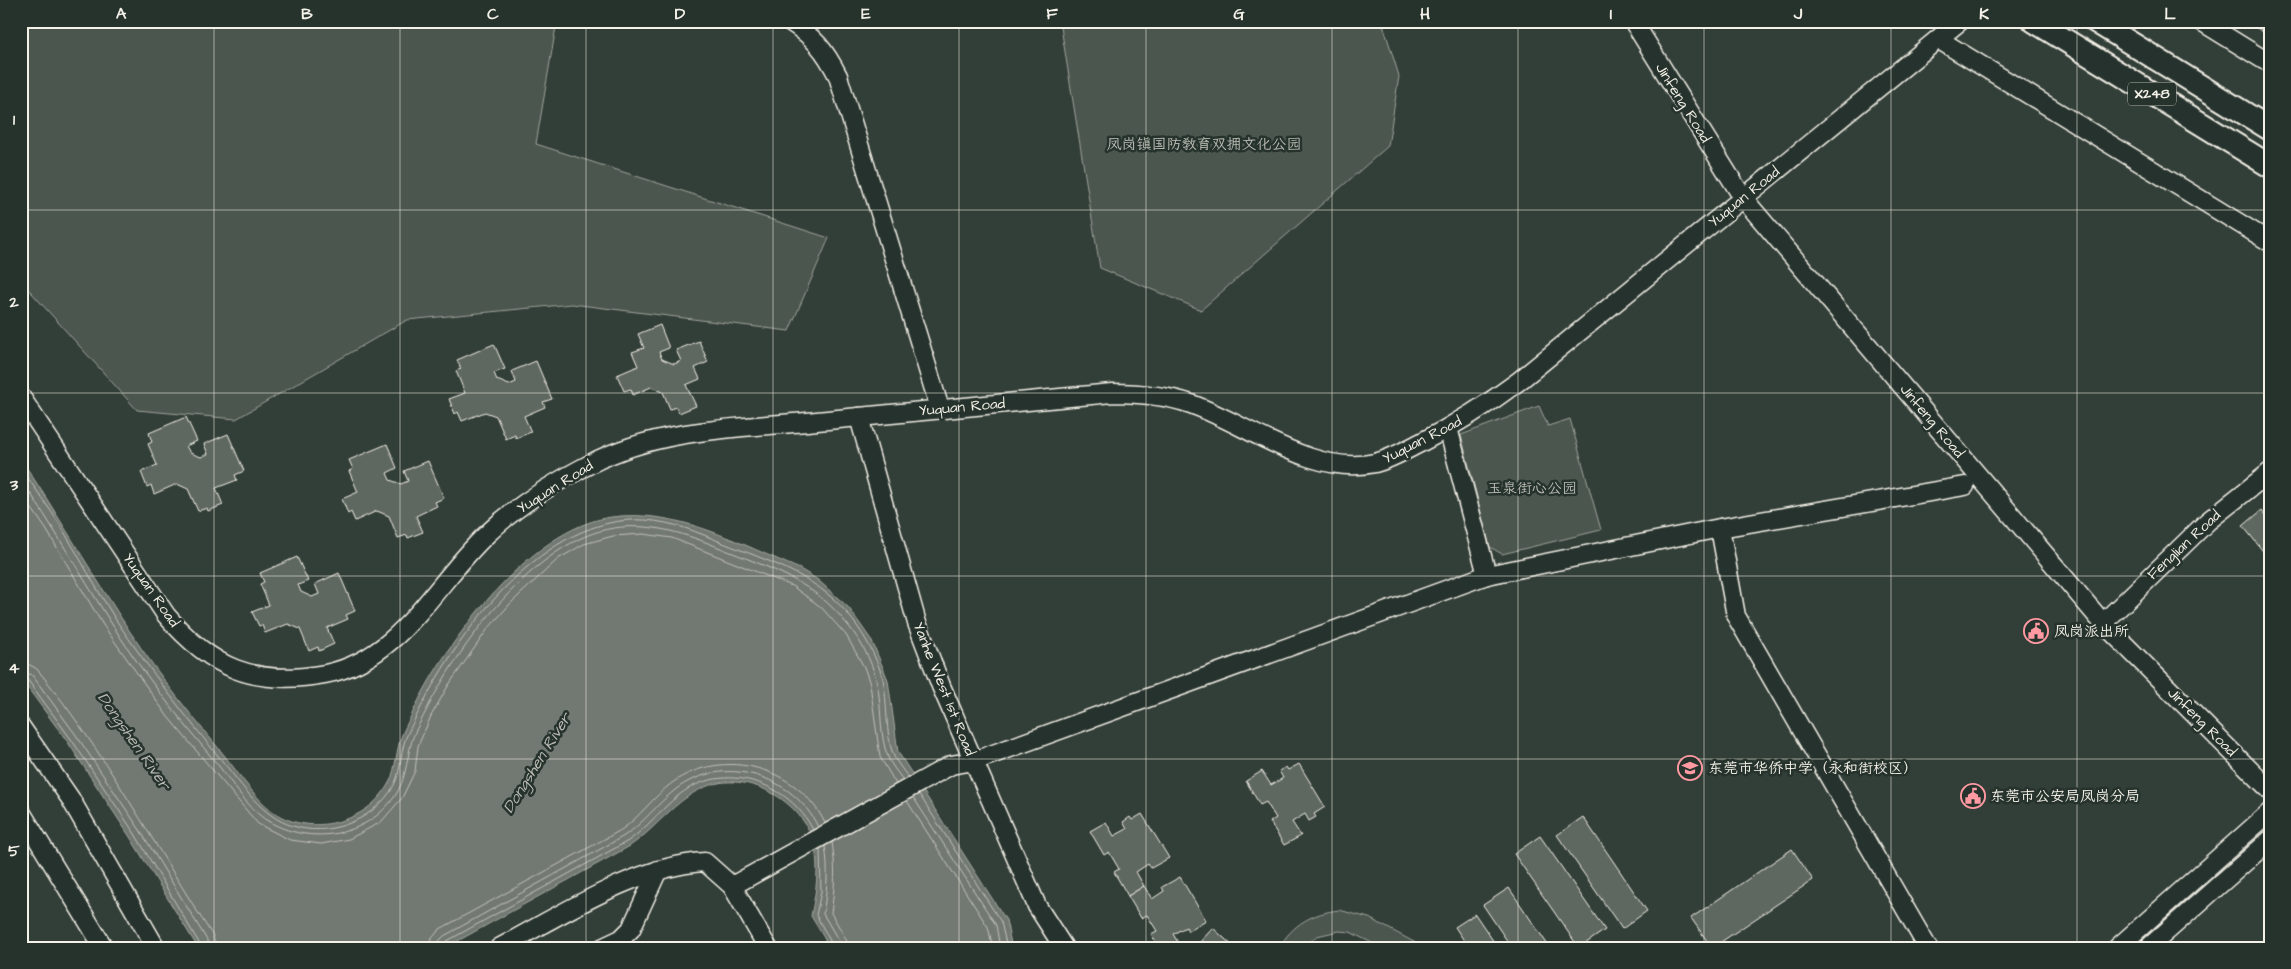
<svg xmlns="http://www.w3.org/2000/svg" width="2291" height="969" viewBox="0 0 2291 969" font-family="'Architects Daughter','LXGW WenKai TC',sans-serif">
	<style>
		.green { fill: #4c564f; stroke: #a0a49c }
		.water { fill: #727972; stroke: #a6a9a1 }
		.lines { fill: none; stroke-linecap: round; stroke-linejoin: round }
		.shore { stroke: #c0c1b9; stroke-width: 1 }
		.building { fill: #5f6861; stroke: #f4f1e8 }
		.minor-casing { stroke: #f4f1e8; stroke-width: 21 }
		.major-casing { stroke: #f4f1e8; stroke-width: 26 }
		.minor { stroke: #26332d; stroke-width: 18 }
		.major { stroke: #26332d; stroke-width: 22 }
		.grid { fill: none; stroke: #f4f1e8; stroke-width: 1; stroke-opacity: 0.55 }
		.labels { text-anchor: middle; dominant-baseline: central; stroke-width: 5; stroke-linejoin: round; paint-order: stroke }
		.shield { fill: #26332d; stroke: #b6b8b0; stroke-width: 1 }
		.shield-label { font-size: 14px; font-weight: bold; fill: #f4f1e8 }
		.street-label { font-size: 15px; fill: #f4f1e8; stroke: #26332d }
		.park-label { font-size: 15px; fill: #b9bbb2; stroke: #26332d }
		.poi-label { font-size: 15px; fill: #f4f1e8; stroke: #26332d; text-anchor: start }
		.water-label { font-size: 16px; font-style: italic; fill: #babbb3; stroke: #26332d }
		.neatline { fill: none; stroke: #f4f1e8; stroke-width: 2 }
		.grid-label { font-size: 16px; text-anchor: middle; font-weight: bold; fill: #f4f1e8 }
	</style>
	<rect width="100%" height="100%" fill="#323e38"/>
	<filter id="ink" filterUnits="userSpaceOnUse"><feTurbulence type="fractalNoise" baseFrequency=".02" numOctaves="2"/><feDisplacementMap in="SourceGraphic" scale="10" xChannelSelector="R" yChannelSelector="G"/><feConvolveMatrix kernelMatrix="1 2 1 2 8 2 1 2 1" color-interpolation-filters="sRGB"/></filter>
	<g filter="url(#ink)">
		<!-- green -->
		<g class="green">
			<polygon points="21,21 557,21 536,144 829,238 789,331 572,304 407,320 236,419 137,410 21,281"/>
			<polygon points="1060,21 1382,21 1399,76 1388,146 1201,310 1100,268"/>
			<polygon points="1539,406 1548,426 1570,419 1601,530 1502,554 1490,547 1461,435"/>
			<path d="M1339,910L1369,918L1425,948H1382L1350,932L1339,931L1317,936L1303,948H1279C1292,924 1313,913 1339,910Z"/>
		</g>
		<!-- water -->
		<path class="water" d="M21,459C55,510 85,562 118,613C148,661 183,706 220,750C235,768 253,796 271,810C305,837 363,825 386,788C396,773 395,757 400,740C403,731 408,722 412,714C444,644 530,528 611,517C678,508 740,544 800,569L818,580L849,608L872,641L888,680L898,752L1006,920L1012,948H830L811,916C816,892 820,868 814,844C803,801 747,769 705,787C674,800 657,828 630,846L445,948H198L130,837L67,741L21,679Z"/>
		<g class="lines">
			<!-- shore -->
			<g class="shore">
				<path d="M21,468C34,487 48,506 60,525C79,556 96,589 116,620C149,669 185,716 223,762C243,786 262,817 293,826C327,837 369,822 390,792C402,774 399,759 405,740C409,730 415,719 420,709C460,630 545,514 645,520C673,522 698,532 723,543C768,561 815,575 847,613C863,632 876,655 883,679C888,702 885,734 893,754C896,762 903,770 908,777"/>
				<path d="M21,479C52,525 79,572 108,618C140,670 179,718 218,765C231,781 250,811 268,821C310,846 367,837 395,796C406,779 406,763 411,744C413,734 420,723 425,713C457,648 536,539 614,528C649,523 680,532 713,545C758,564 809,578 842,618C858,636 872,659 877,683C882,705 879,737 888,757C891,765 898,773 903,780"/>
				<polyline points="21,493 46,529 103,625 168,717 258,824 290,840 321,844 349,839 381,822 402,798 415,771 418,746 431,716 448,686 487,630 510,604 558,559 584,544 613,536 643,534 672,538 792,586 821,607 846,635 864,667 870,684 880,757 896,784"/>
				<path d="M21,663L30,665L37,669C105,752 155,847 213,936L216,948"/>
				<polyline points="21,671 32,675 76,735 140,830 207,940 208,948"/>
				<polyline points="21,677 27,679 71,739 135,834 202,948"/>
				<polyline points="919,794 1001,922 1007,948"/>
				<polyline points="913,797 996,925 1000,948"/>
				<polyline points="907,801 988,927 993,948"/>
				<path d="M832,842C836,867 835,888 831,913L846,939L848,948"/>
				<path d="M825,846C829,870 827,890 823,914L839,941L840,948"/>
				<polyline points="820,849 821,892 816,915 834,948"/>
				<path d="M430,948L432,938L440,929L621,830C640,817 653,797 672,783C723,746 798,767 825,823"/>
				<path d="M438,948L439,941L444,936L624,836C644,823 657,804 675,790C723,753 794,775 818,827"/>
				<path d="M444,948L447,941L628,841C647,828 661,809 679,795C723,760 790,782 813,830"/>
			</g>
		</g>
		<!-- building -->
		<g class="building">
			<polygon points="2245,21 2270,21 2270,36"/>
			<polygon points="660,325 669,348 659,352 662,359 674,364 681,361 676,350 699,341 708,362 695,368 700,379 686,385 696,406 679,413 676,407 670,409 663,392 651,387 633,395 631,389 624,391 617,375 638,366 632,352 644,348 638,334"/>
			<polygon points="494,344 505,369 494,373 497,380 509,385 516,382 512,371 536,361 552,399 543,402 545,407 524,416 531,432 516,438 515,435 506,439 496,416 485,412 462,421 458,412 455,414 449,399 465,393 456,371 461,369 457,360"/>
			<polygon points="186,417 197,441 186,446 190,453 201,457 208,454 204,444 228,434 244,471 235,475 237,480 216,488 223,505 208,511 207,508 198,511 188,489 177,484 154,494 151,485 147,487 141,472 157,465 148,444 152,442 149,433"/>
			<polygon points="387,444 397,468 387,473 390,480 401,484 408,481 404,471 428,461 444,498 435,502 437,506 416,516 423,532 408,538 407,535 398,538 389,516 377,511 355,521 351,512 348,514 342,499 358,492 349,471 353,469 349,460"/>
			<polygon points="2262,510 2270,520 2270,560 2243,526"/>
			<polygon points="297,557 308,581 298,585 301,592 312,597 319,594 315,584 339,573 355,611 346,615 348,619 327,628 334,644 319,651 318,647 309,651 300,629 288,624 265,633 262,625 259,626 252,612 269,605 260,584 264,582 260,573"/>
			<polygon points="1299,764 1325,807 1314,814 1316,817 1309,821 1305,814 1292,822 1301,836 1284,845 1270,822 1276,818 1266,802 1260,805 1246,781 1262,771 1271,785 1283,778 1279,771 1286,767 1288,770"/>
			<polygon points="1142,814 1169,858 1151,868 1148,864 1136,872 1144,886 1128,896 1114,872 1119,869 1109,852 1104,855 1090,831 1106,822 1114,836 1127,829 1123,822 1130,817 1132,820"/>
			<polygon points="1583,817 1647,911 1622,929 1557,835"/>
			<polygon points="1540,836 1605,930 1579,948 1514,854"/>
			<polygon points="1792,849 1813,880 1712,948 1691,918"/>
			<polygon points="1180,877 1206,920 1188,931 1186,927 1173,934 1180,946 1178,948 1159,948 1151,934 1157,931 1147,915 1141,918 1128,896 1144,886 1152,899 1164,891 1162,887"/>
			<polygon points="1509,888 1550,948 1512,948 1483,905"/>
			<polygon points="1475,914 1498,948 1469,948 1455,927"/>
			<polygon points="1213,928 1235,948 1201,948 1202,946 1199,943"/>
		</g>
		<g class="lines">
			<defs>
				<g id="minor">
					<path d="M789,21C814,37 825,50 838,76L940,409"/>
					<polyline points="1633,21 1743,198 2103,623 2270,790"/>
					<polyline points="2201,21 2264,60"/>
					<polyline points="1938,39 2270,242"/>
					<path d="M21,397L166,615C211,668 254,687 325,674C400,660 435,583 486,535C516,506 553,483 590,464C659,428 742,428 817,421C916,411 1014,402 1112,393C1140,393 1165,395 1191,404C1247,424 1313,477 1375,463C1391,459 1406,450 1420,443C1455,425 1487,405 1519,381L1960,21"/>
					<polyline points="859,417 917,623 941,686 1037,906 1064,948"/>
					<polyline points="1448,428 1487,575"/>
					<polyline points="1720,528 1736,616 1928,948"/>
					<polyline points="2103,623 2208,521 2270,472"/>
					<polyline points="21,727 70,798 156,948"/>
					<polyline points="21,812 104,948"/>
					<polyline points="732,886 951,765 974,761 1487,575 1720,528 1965,486"/>
					<path d="M499,948C559,916 637,865 705,862L732,886L768,948"/>
					<polyline points="602,948 621,939 631,929 658,870"/>
					<polyline points="2117,948 2270,812"/>
					<polyline points="2148,948 2270,840"/>
				</g>
				<g id="major">
					<polyline points="2034,21 2270,166"/>
					<polyline points="2095,21 2270,129"/>
				</g>
			</defs>
			<!-- minor casing -->
			<use href="#minor" class="minor-casing"/>
			<!-- major casing -->
			<use href="#major" class="major-casing"/>
			<!-- minor -->
			<use href="#minor" class="minor"/>
			<!-- major -->
			<use href="#major" class="major"/>
		</g>
	</g>
	<!-- grid -->
	<path class="grid" d="M214,21V948M400,21V948M586,21V948M773,21V948M959,21V948M1146,21V948M1332,21V948M1518,21V948M1704,21V948M1891,21V948M2077,21V948M21,210H2270M21,393H2270M21,576H2270M21,759H2270"/>
	<!-- icons -->
	<defs>
		<symbol id="civic-ring" viewBox="-11 -11 22 22"><circle r="9.5" fill="#26332d" stroke="#ff9aa2" stroke-width="1.5"/><path d="M-.6-6.5H3V-4.5H.6V-3L4-1V1h2V6H-6V1h2V-1L-.6-3ZM-1.2 2.5V6h2.4V2.5Z" fill="#ff9aa2"/></symbol>
		<symbol id="school-ring" viewBox="-11 -11 22 22"><circle r="9.5" fill="#26332d" stroke="#ff9aa2" stroke-width="1.5"/><path d="M0-5L7-2L0 1L-7-2ZM-4 1L0 2.5L4 1V4Q0 6-4 4Z" fill="#ff9aa2"/></symbol>
	</defs>
	<g fill-rule="evenodd">
		<use href="#civic-ring" x="2022" y="617" width="28" height="28"/>
		<use href="#school-ring" x="1676" y="754" width="28" height="28"/>
		<use href="#civic-ring" x="1959" y="782" width="28" height="28"/>
	</g>
	<g class="labels">
		<!-- shield labels -->
		<rect class="shield" x="2128" y="82.5" width="48" height="23" rx="4"/>
		<g class="shield-label">
			<text x="2152" y="94">X248</text>
		</g>
		<!-- street labels -->
		<g class="street-label">
			<text transform="translate(1683 103) rotate(58)">Jinfeng Road</text>
			<text transform="translate(1744 197) rotate(-39)">Yuquan Road</text>
			<text transform="translate(962 407) rotate(-5)">Yuquan Road</text>
			<text transform="translate(1932 421) rotate(50)">Jinfeng Road</text>
			<text transform="translate(1422 440) rotate(-27)">Yuquan Road</text>
			<text transform="translate(555 487) rotate(-32)">Yuquan Road</text>
			<text transform="translate(2184 545) rotate(-43)">Fenglian Road</text>
			<text transform="translate(151 590) rotate(55)">Yuquan Road</text>
			<text transform="translate(944 689) rotate(68)">Yanhe West 1st Road</text>
			<text transform="translate(2202 722) rotate(45)">Jinfeng Road</text>
		</g>
		<!-- park labels -->
		<g class="park-label">
			<text x="1204" y="144">凤岗镇国防教育双拥文化公园</text>
			<text x="1532" y="488">玉泉街心公园</text>
		</g>
		<!-- poi labels -->
		<g class="poi-label">
			<text x="2054" y="631">凤岗派出所</text>
			<text x="1708" y="768">东莞市华侨中学（永和街校区）</text>
			<text x="1990" y="796">东莞市公安局凤岗分局</text>
		</g>
		<!-- water labels -->
		<g class="water-label">
			<text transform="translate(134 741) rotate(55)">Dongshen River</text>
			<text transform="translate(537 763) rotate(-58)">Dongshen River</text>
		</g>
	</g>
	<!-- margin -->
	<rect width="2291" height="969" fill="none" stroke="#26332d" stroke-width="55"/>
	<rect x="28" y="28" width="2236" height="914" class="neatline"/>
	<g class="grid-label">
		<text x="121" y="19">A</text>
		<text x="307" y="19">B</text>
		<text x="493" y="19">C</text>
		<text x="680" y="19">D</text>
		<text x="866" y="19">E</text>
		<text x="1052" y="19">F</text>
		<text x="1239" y="19">G</text>
		<text x="1425" y="19">H</text>
		<text x="1611" y="19">I</text>
		<text x="1798" y="19">J</text>
		<text x="1984" y="19">K</text>
		<text x="2170" y="19">L</text>
		<text x="14" y="125">1</text>
		<text x="14" y="307">2</text>
		<text x="14" y="490">3</text>
		<text x="14" y="673">4</text>
		<text x="14" y="856">5</text>
	</g>
</svg>
